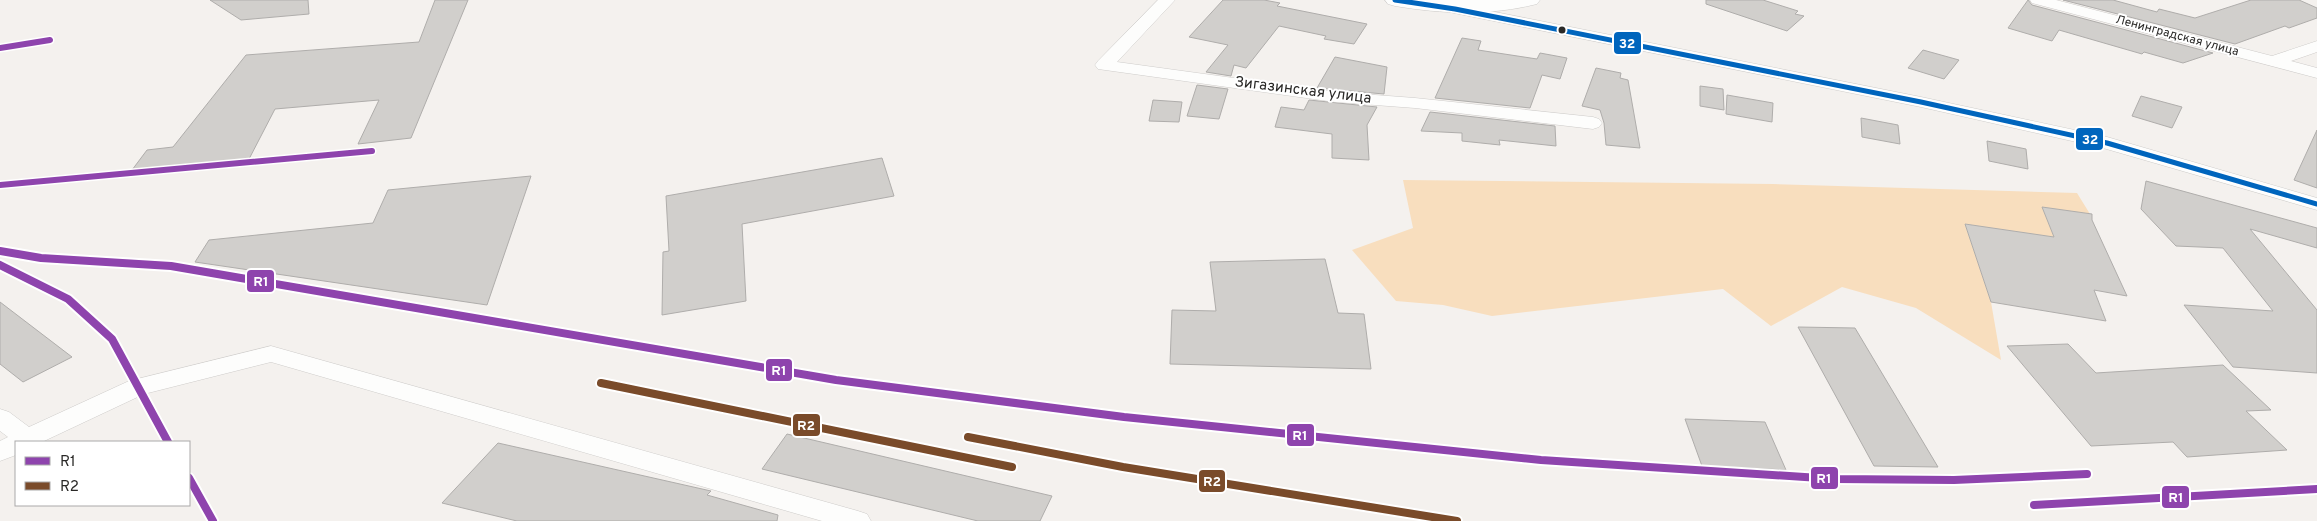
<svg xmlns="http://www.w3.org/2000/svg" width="2317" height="521" viewBox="0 0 2317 521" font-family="Overpass,sans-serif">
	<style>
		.green { fill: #f8debe }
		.building { fill: #d1cfcc; stroke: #afadab }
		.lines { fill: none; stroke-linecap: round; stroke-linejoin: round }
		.minor-casing { stroke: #ceccca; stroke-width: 1 }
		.tertiary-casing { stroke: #ceccca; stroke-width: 1 }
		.minor { fill: #fdfdfc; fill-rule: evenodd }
		.tertiary { fill: #fdfdfc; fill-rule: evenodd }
		.bus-1-casing { stroke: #fff; stroke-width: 8 }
		.bus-1 { stroke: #0065bd; stroke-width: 5 }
		.rail-1-far1-casing { stroke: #fff; stroke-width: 9 }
		.rail-1-casing { stroke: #fff; stroke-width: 12 }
		.rail-2-casing { stroke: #fff; stroke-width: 12 }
		.rail-1-far1 { stroke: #8e44ad; stroke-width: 6 }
		.rail-1 { stroke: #8e44ad; stroke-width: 8 }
		.rail-2 { stroke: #7a4b2a; stroke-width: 8 }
		.bus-dot { fill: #2a2927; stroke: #fff; stroke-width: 2 }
		.labels { text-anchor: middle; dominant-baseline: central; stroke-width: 4; stroke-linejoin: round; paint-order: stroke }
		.far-street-label { font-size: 12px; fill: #2a2927; stroke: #fff }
		.street-label { font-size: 15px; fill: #2a2927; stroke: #fff }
		.line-badge { stroke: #fff; stroke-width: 2 }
		.badge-label { font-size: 14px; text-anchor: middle; font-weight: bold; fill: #fff }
	</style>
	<rect width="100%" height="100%" fill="#f4f1ee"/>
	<!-- green -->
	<polygon class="green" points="1403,180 1773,184 2077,193 2090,214 2042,207 2054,237 1965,224 1991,302 2001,360 1916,308 1842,287 1771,326 1723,289 1492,316 1443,305 1396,301 1352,250 1413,228"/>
	<!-- building -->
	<g class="building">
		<polygon points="210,0 308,0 309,14 241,20"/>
		<polygon points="435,0 468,0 411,138 358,144 379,100 275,109 248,161 132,170 147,150 173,147 246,55 419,42"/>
		<polygon points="1223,0 1264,0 1280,3 1277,6 1367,24 1354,44 1324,39 1326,36 1279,26 1246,68 1234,65 1231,76 1206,72 1228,45 1189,37"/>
		<polygon points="1706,0 1763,0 1798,11 1795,14 1804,16 1787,31 1706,4"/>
		<polygon points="2028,0 2032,5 2213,53 2183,63 2144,52 2142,54 2059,30 2052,41 2008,28"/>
		<polygon points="2063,0 2113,0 2157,12 2159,9 2195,18 2251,0 2299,0 2317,8 2317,18 2289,28 2285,26 2235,44"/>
		<polygon points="1462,38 1481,41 1478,50 1537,59 1540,53 1567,58 1560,79 1542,75 1530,108 1435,98"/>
		<polygon points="1923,50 1959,60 1944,79 1908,68"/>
		<polygon points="1335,57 1387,67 1384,94 1317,88"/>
		<polygon points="1596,68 1621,73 1620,78 1628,80 1640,148 1606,145 1604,123 1600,110 1582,106"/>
		<polygon points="1197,85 1228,89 1219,119 1187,116"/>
		<polygon points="1700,86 1723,89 1724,110 1700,106"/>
		<polygon points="1727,95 1773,103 1772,122 1726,114"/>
		<polygon points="2141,96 2182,107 2172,128 2132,116"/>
		<polygon points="1153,100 1182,102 1179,122 1149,121"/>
		<polygon points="1309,100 1377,107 1367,125 1369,160 1332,158 1332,134 1275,127 1281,107 1304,110"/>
		<polygon points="1430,112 1555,126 1556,146 1499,140 1500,145 1462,141 1462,133 1421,131"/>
		<polygon points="1861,118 1898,125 1900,144 1862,137"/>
		<polygon points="2317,130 2317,188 2294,180"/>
		<polygon points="1987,141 2026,149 2028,169 1989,161"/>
		<polygon points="882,158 894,196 742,224 746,301 662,315 663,252 669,251 666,196"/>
		<polygon points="531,176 487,305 195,262 209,240 373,223 388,190"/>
		<polygon points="2146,181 2317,228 2317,248 2250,229 2317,310 2317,373 2233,367 2184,305 2273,311 2223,248 2176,246 2141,209"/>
		<polygon points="2042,207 2092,214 2092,220 2127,296 2094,290 2106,321 1991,302 1965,224 2054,237"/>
		<polygon points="1325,259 1338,313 1364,314 1371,369 1170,364 1172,310 1216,311 1210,262"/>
		<polygon points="0,302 72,357 23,382 0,364"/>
		<polygon points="1798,327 1855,328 1938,467 1874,466"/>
		<polygon points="2068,344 2096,373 2223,365 2271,410 2246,411 2287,450 2187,457 2173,442 2091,446 2007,346"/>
		<polygon points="1685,419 1765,422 1786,470 1702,466"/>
		<polygon points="787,434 1052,496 1040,521 978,521 762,469"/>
		<polygon points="498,443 711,491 707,495 778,515 777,521 517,521 442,503"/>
	</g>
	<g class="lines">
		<defs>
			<g id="minor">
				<polygon points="1158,0 1175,0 1117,62 1335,92 1415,98 1593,117 1599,119 1602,123 1599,127 1593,129 1415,108 1335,102 1098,69 1095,65 1098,61"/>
				<polygon points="2030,0 2056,0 2272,56 2317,41 2317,52 2291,61 2317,68 2317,78 2032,3"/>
				<polygon points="1455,4 1921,97 2107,137 2317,198 2317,210 2103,148 1921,107 1449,12 1447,9 1449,6"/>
				<polygon points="271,346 858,511 867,514 871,521 822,521 271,362 144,394 42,442 16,442 16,455 0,461 0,441 8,437 0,431 0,409 9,412 29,427 129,381"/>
			</g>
			<path id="tertiary" d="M1385,0H1540L1537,4C1489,16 1443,14 1395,6L1388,4Z"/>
		</defs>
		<!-- minor casing -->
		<use href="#minor" class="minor-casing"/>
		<!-- tertiary casing -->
		<use href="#tertiary" class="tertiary-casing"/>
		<!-- minor -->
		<use href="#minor" class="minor"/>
		<!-- tertiary -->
		<use href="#tertiary" class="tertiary"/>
		<defs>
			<polyline id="bus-1" points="1395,0 1455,9 1921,102 2107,143 2317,204"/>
		</defs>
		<!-- bus-1 casing -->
		<use href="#bus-1" class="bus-1-casing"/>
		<!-- bus-1 -->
		<use href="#bus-1" class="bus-1"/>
		<defs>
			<g id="rail-1-far1">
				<polyline points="0,48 50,40"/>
				<polyline points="0,185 372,151"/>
			</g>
			<g id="rail-1">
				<polyline points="0,251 41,258 171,266 836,380 1124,417 1541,460 1835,479 1954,480 2087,474"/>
				<polyline points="0,265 68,299 112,339 168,442"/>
				<polyline points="189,478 213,521"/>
				<polyline points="2034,505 2317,489"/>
			</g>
			<g id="rail-2">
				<polyline points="601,383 1012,467"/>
				<polyline points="968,437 1123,467 1457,521"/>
			</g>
		</defs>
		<!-- rail-1-far1 casing -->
		<use href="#rail-1-far1" class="rail-1-far1-casing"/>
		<!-- rail-1 casing -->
		<use href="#rail-1" class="rail-1-casing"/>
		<!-- rail-2 casing -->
		<use href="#rail-2" class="rail-2-casing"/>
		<!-- rail-1-far1 -->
		<use href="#rail-1-far1" class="rail-1-far1"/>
		<!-- rail-1 -->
		<use href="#rail-1" class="rail-1"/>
		<!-- rail-2 -->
		<use href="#rail-2" class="rail-2"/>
	</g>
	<!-- markers -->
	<circle class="bus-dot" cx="1562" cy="30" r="4.5"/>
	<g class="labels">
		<!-- far-street labels -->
		<g class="far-street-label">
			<text transform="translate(2177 36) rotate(15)">Ленинградская улица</text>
		</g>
		<!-- street labels -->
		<g class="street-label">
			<text transform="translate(1303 91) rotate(7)">Зигазинская улица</text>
		</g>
	</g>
	<g class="line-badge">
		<rect x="1613" y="31" width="29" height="24" rx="5" fill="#0065bd"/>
		<rect x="2075" y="127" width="29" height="24" rx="5" fill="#0065bd"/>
		<rect x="246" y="269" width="29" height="24" rx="5" fill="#8e44ad"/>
		<rect x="765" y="358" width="28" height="24" rx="5" fill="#8e44ad"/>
		<rect x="792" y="413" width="29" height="24" rx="5" fill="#7a4b2a"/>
		<rect x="1286" y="423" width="29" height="24" rx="5" fill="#8e44ad"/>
		<rect x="1810" y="466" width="29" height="24" rx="5" fill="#8e44ad"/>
		<rect x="1198" y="469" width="28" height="24" rx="5" fill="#7a4b2a"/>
		<rect x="2161" y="485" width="29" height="24" rx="5" fill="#8e44ad"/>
	</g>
	<g class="badge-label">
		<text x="1627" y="48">32</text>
		<text x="2090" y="144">32</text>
		<text x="261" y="286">R1</text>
		<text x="779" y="375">R1</text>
		<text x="806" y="430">R2</text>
		<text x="1300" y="440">R1</text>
		<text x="1824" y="483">R1</text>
		<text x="1212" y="486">R2</text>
		<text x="2176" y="502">R1</text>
	</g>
	<!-- legend -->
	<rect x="15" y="441" width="175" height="65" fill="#ffffff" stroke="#aaa9a9"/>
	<rect x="25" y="457" width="25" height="8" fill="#8e44ad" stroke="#aaa9a9"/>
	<text x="60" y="466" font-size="15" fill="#2a2927">R1</text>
	<rect x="25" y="482" width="25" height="8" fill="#7a4b2a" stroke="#aaa9a9"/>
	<text x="60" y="491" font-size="15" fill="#2a2927">R2</text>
</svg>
